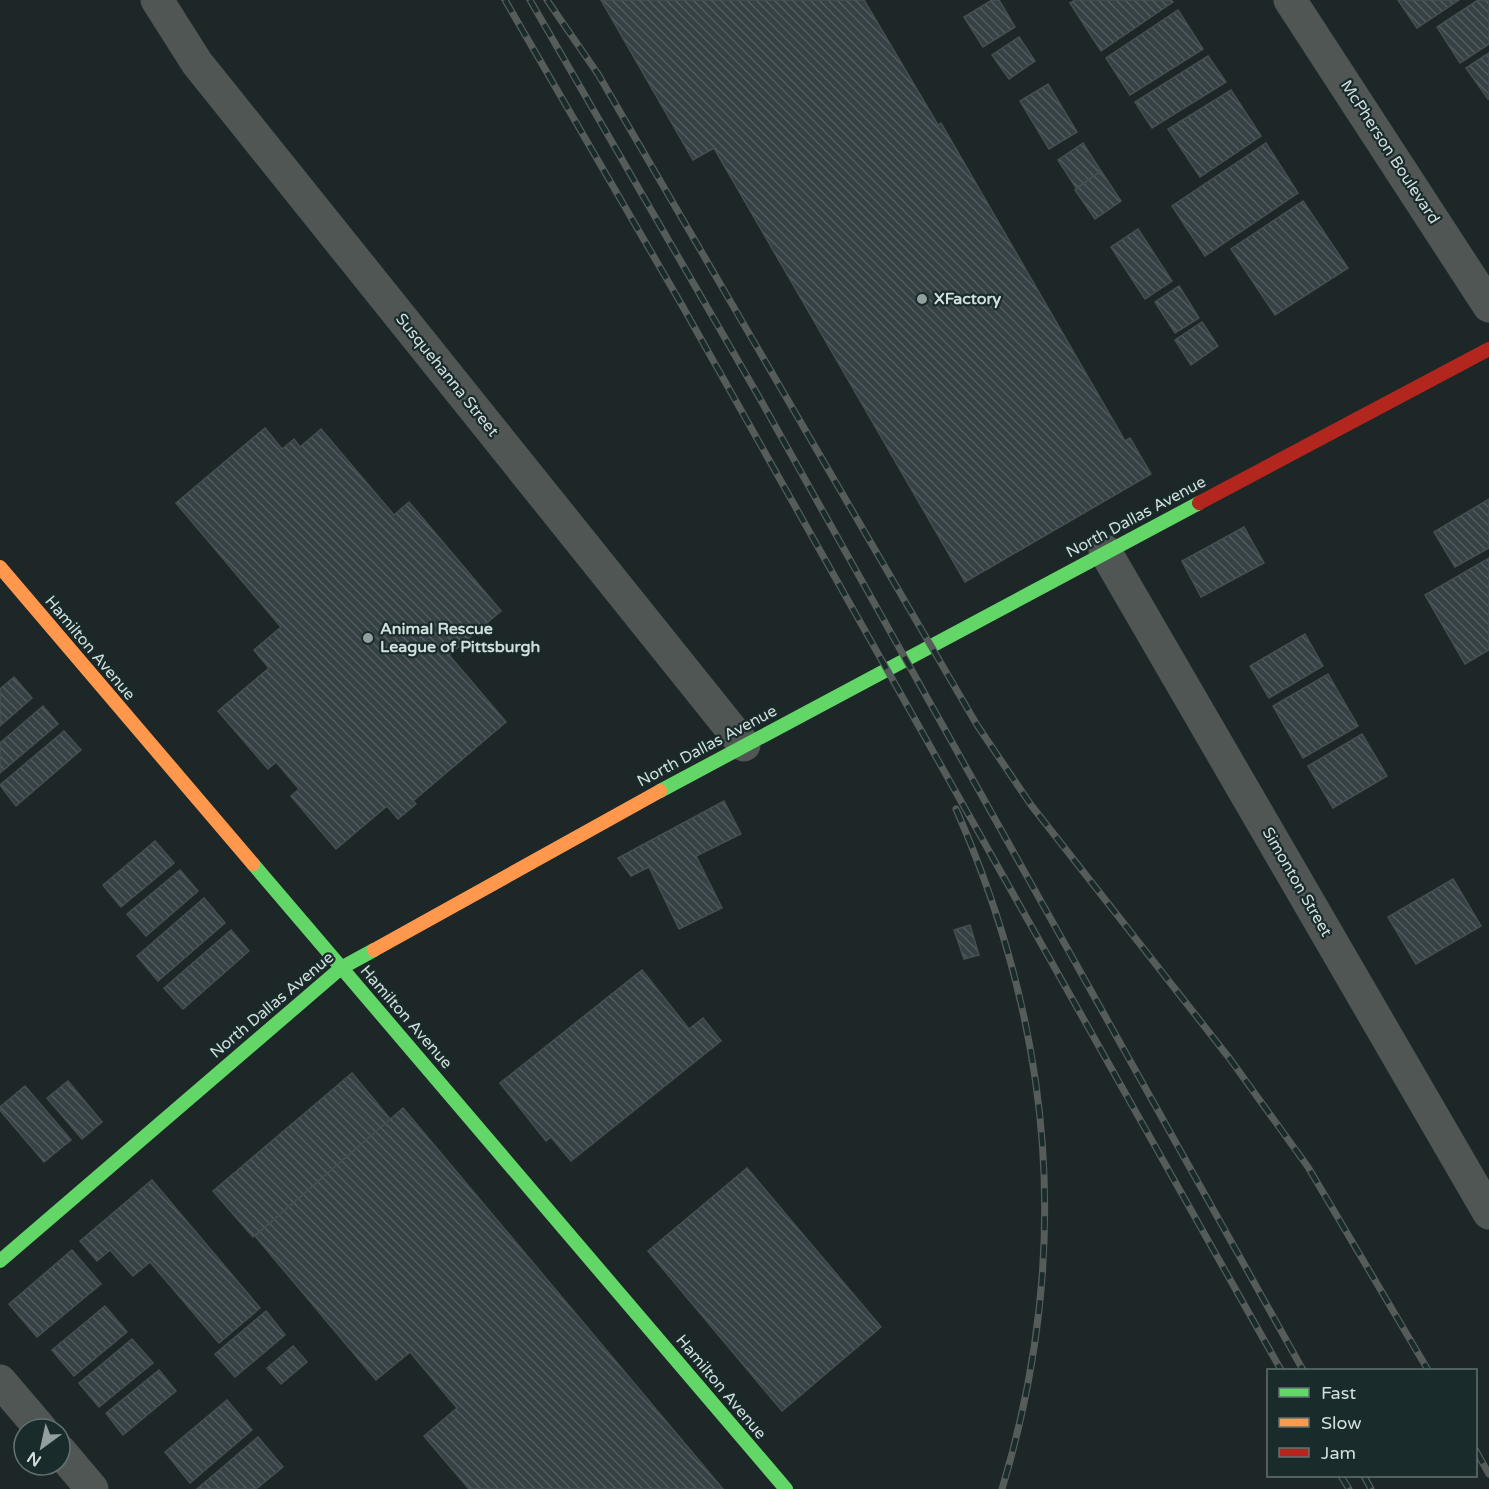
<svg xmlns="http://www.w3.org/2000/svg" width="1489" height="1489" viewBox="0 0 1489 1489" font-family="'Varela Round',sans-serif">
	<style>
		.building { fill: url(#building-back-hatch); stroke: #474e50; stroke-width: 1.5 }
		.lines { fill: none; stroke-linecap: round; stroke-linejoin: round }
		.street { stroke: #4f5653; stroke-width: 33 }
		.fast { stroke: #63d668; stroke-width: 14 }
		.slow { stroke: #ff974d; stroke-width: 14 }
		.jam { stroke: #b3261e; stroke-width: 14 }
		.rail-casing { stroke: #555c5a; stroke-width: 7 }
		.rail { stroke: #192b2b; stroke-width: 4.5; stroke-dasharray: 14; stroke-linecap: butt }
		.poi-dot { fill: #939e9e; stroke: #192b2b; stroke-width: 2 }
		.labels { text-anchor: middle; dominant-baseline: central; stroke-width: 4.5; stroke-linejoin: round; paint-order: stroke }
		.street-label { font-size: 16px; fill: #d3dede; stroke: #192b2b }
		.poi-label { font-size: 16px; font-weight: bold; fill: #d3dede; stroke: #192b2b; text-anchor: start }
	</style>
	<defs>
		<pattern id="building-back-hatch" width="6" height="6" patternUnits="userSpaceOnUse" patternTransform="scale(1.5)"><rect width="6" height="6" fill="#364145"/><path d="M-1 5l2 2M0 0l6 6M5-1l2 2" fill="none" stroke="#525c5f"/></pattern>
	</defs>
	<rect width="100%" height="100%" fill="#1d2727"/>
	<!-- building -->
	<g class="building">
		<polygon points="601,0 864,0 938,125 941,123 1125,441 1130,438 1151,474 965,582 714,148 693,160"/>
		<polygon points="992,0 999,0 1015,27 983,47 964,17"/>
		<polygon points="1075,0 1171,0 1173,2 1101,51 1070,3"/>
		<polygon points="1398,0 1459,0 1417,28"/>
		<polygon points="1478,0 1489,0 1489,44 1460,63 1437,27"/>
		<polygon points="1178,10 1203,49 1130,95 1106,58"/>
		<polygon points="1019,37 1035,61 1009,79 992,55"/>
		<polygon points="1489,53 1489,99 1488,99 1466,68"/>
		<polygon points="1208,56 1226,82 1152,128 1135,102"/>
		<polygon points="1048,84 1077,132 1049,149 1020,101"/>
		<polygon points="1231,90 1261,136 1200,177 1168,129"/>
		<polygon points="1083,143 1101,171 1076,188 1058,160"/>
		<polygon points="1266,143 1298,193 1205,256 1172,206"/>
		<polygon points="1101,171 1121,201 1095,219 1075,190"/>
		<polygon points="1303,201 1348,268 1275,315 1231,249"/>
		<polygon points="1138,229 1172,281 1145,299 1111,247"/>
		<polygon points="1179,286 1199,318 1175,333 1155,302"/>
		<polygon points="1202,322 1218,346 1191,365 1175,340"/>
		<polygon points="265,428 282,449 294,439 300,447 321,429 394,515 409,502 501,611 449,655 506,722 413,801 416,804 398,819 387,806 336,849 291,796 299,789 276,762 268,769 218,711 269,668 254,650 281,627 176,503"/>
		<polygon points="1489,499 1489,548 1455,567 1434,532"/>
		<polygon points="1244,527 1264,563 1201,597 1182,561"/>
		<polygon points="1489,558 1489,650 1465,664 1425,595"/>
		<polygon points="1305,634 1323,666 1269,698 1250,666"/>
		<polygon points="1328,674 1358,726 1303,758 1273,706"/>
		<polygon points="14,677 32,698 0,726 0,689"/>
		<polygon points="43,706 58,724 0,773 0,743"/>
		<polygon points="64,731 81,750 16,806 0,785"/>
		<polygon points="1362,734 1387,776 1333,808 1308,766"/>
		<polygon points="724,801 741,834 696,856 722,908 679,929 649,867 631,876 618,858"/>
		<polygon points="155,841 174,863 121,907 103,885"/>
		<polygon points="180,870 198,891 146,936 127,914"/>
		<polygon points="1453,879 1481,926 1416,964 1388,917"/>
		<polygon points="204,898 225,923 158,981 137,956"/>
		<polygon points="970,925 979,955 964,959 954,930"/>
		<polygon points="231,930 249,951 183,1009 164,988"/>
		<polygon points="642,970 689,1029 703,1018 721,1041 571,1161 551,1137 546,1141 500,1083"/>
		<polygon points="352,1073 391,1120 253,1237 213,1191"/>
		<polygon points="68,1081 102,1122 82,1139 47,1098"/>
		<polygon points="25,1086 71,1140 44,1162 0,1110 0,1107"/>
		<polygon points="403,1108 723,1489 469,1489 424,1436 457,1408 410,1352 376,1380 255,1236"/>
		<polygon points="747,1168 881,1327 782,1411 648,1251"/>
		<polygon points="152,1180 260,1308 219,1343 150,1262 133,1276 110,1250 97,1261 80,1241"/>
		<polygon points="72,1250 101,1284 37,1337 9,1304"/>
		<polygon points="105,1306 127,1332 74,1376 52,1350"/>
		<polygon points="266,1311 285,1335 235,1377 215,1354"/>
		<polygon points="132,1339 153,1363 99,1407 79,1383"/>
		<polygon points="293,1346 307,1362 281,1384 267,1368"/>
		<polygon points="159,1370 176,1391 123,1435 106,1413"/>
		<polygon points="227,1400 252,1430 190,1483 165,1452"/>
		<polygon points="258,1437 283,1467 256,1489 197,1489"/>
	</g>
	<g class="lines">
		<!-- street -->
		<g class="street">
			<polyline points="157,0 197,63 744,745"/>
			<polyline points="1290,0 1489,306"/>
			<polyline points="1105,551 1489,1213"/>
			<polyline points="0,1381 41,1429"/>
			<polyline points="60,1451 92,1489"/>
		</g>
		<!-- fast -->
		<g class="fast">
			<polyline points="660,791 1199,503"/>
			<polyline points="253,864 786,1489"/>
			<polyline points="0,1261 341,968 374,950"/>
		</g>
		<!-- slow -->
		<g class="slow">
			<polyline points="0,567 253,864"/>
			<polyline points="374,950 660,791"/>
		</g>
		<!-- jam -->
		<polyline class="jam" points="1199,503 1489,349"/>
		<defs>
			<g id="rail">
				<polyline points="505,0 683,307 1281,1370"/>
				<polyline points="530,0 759,397 1303,1370"/>
				<polyline points="547,0 598,74 977,725 1031,805 1230,1059 1308,1167 1428,1370"/>
				<path d="M956,809C1054,1033 1073,1253 1002,1489"/>
				<polyline points="1476,1451 1489,1474"/>
				<polyline points="1341,1476 1349,1489"/>
				<polyline points="1364,1476 1371,1489"/>
			</g>
		</defs>
		<!-- rail casing -->
		<use href="#rail" class="rail-casing"/>
		<!-- rail -->
		<use href="#rail" class="rail"/>
	</g>
	<!-- markers -->
	<g class="poi-dot">
		<circle cx="922" cy="299" r="6"/>
		<circle cx="368" cy="638" r="6"/>
	</g>
	<g class="labels">
		<!-- street labels -->
		<g class="street-label">
			<text transform="translate(1390 152) rotate(57)">McPherson Boulevard</text>
			<text transform="translate(447 375) rotate(51)">Susquehanna Street</text>
			<text transform="translate(1136 517) rotate(-28)">North Dallas Avenue</text>
			<text transform="translate(90 648) rotate(50)">Hamilton Avenue</text>
			<text transform="translate(707 746) rotate(-28)">North Dallas Avenue</text>
			<text transform="translate(1297 882) rotate(60)">Simonton Street</text>
			<text transform="translate(272 1005) rotate(-40)">North Dallas Avenue</text>
			<text transform="translate(406 1017) rotate(49)">Hamilton Avenue</text>
			<text transform="translate(721 1387) rotate(50)">Hamilton Avenue</text>
		</g>
		<!-- poi labels -->
		<g class="poi-label">
			<text x="934" y="299">XFactory</text>
			<text x="380" y="629">Animal Rescue<tspan x="380" dy="18">League of Pittsburgh</tspan></text>
		</g>
	</g>
	<!-- legend -->
	<rect x="1267" y="1369" width="210" height="108" fill="#192b2b" stroke="#637373" stroke-width="1.5"/>
	<rect x="1279" y="1388" width="30" height="9" fill="#63d668" stroke="#637373" stroke-width="1.5"/>
	<text x="1321" y="1399" font-size="18" fill="#d3dede">Fast</text>
	<rect x="1279" y="1418" width="30" height="9" fill="#ff974d" stroke="#637373" stroke-width="1.5"/>
	<text x="1321" y="1429" font-size="18" fill="#d3dede">Slow</text>
	<rect x="1279" y="1448" width="30" height="9" fill="#b3261e" stroke="#637373" stroke-width="1.5"/>
	<text x="1321" y="1459" font-size="18" fill="#d3dede">Jam</text>
	<!-- north arrow -->
	<g transform="translate(42 1447) rotate(213)"><circle r="28" fill="#192b2b" stroke="#637373" stroke-width="1.5"/>
	<path d="M0-4.5L10 22L0 15L-10 22Z" fill="#939e9e"/>
	<text y="-9" font-size="16" font-weight="bold" text-anchor="middle" fill="#d3dede">N</text>
	</g>
</svg>
